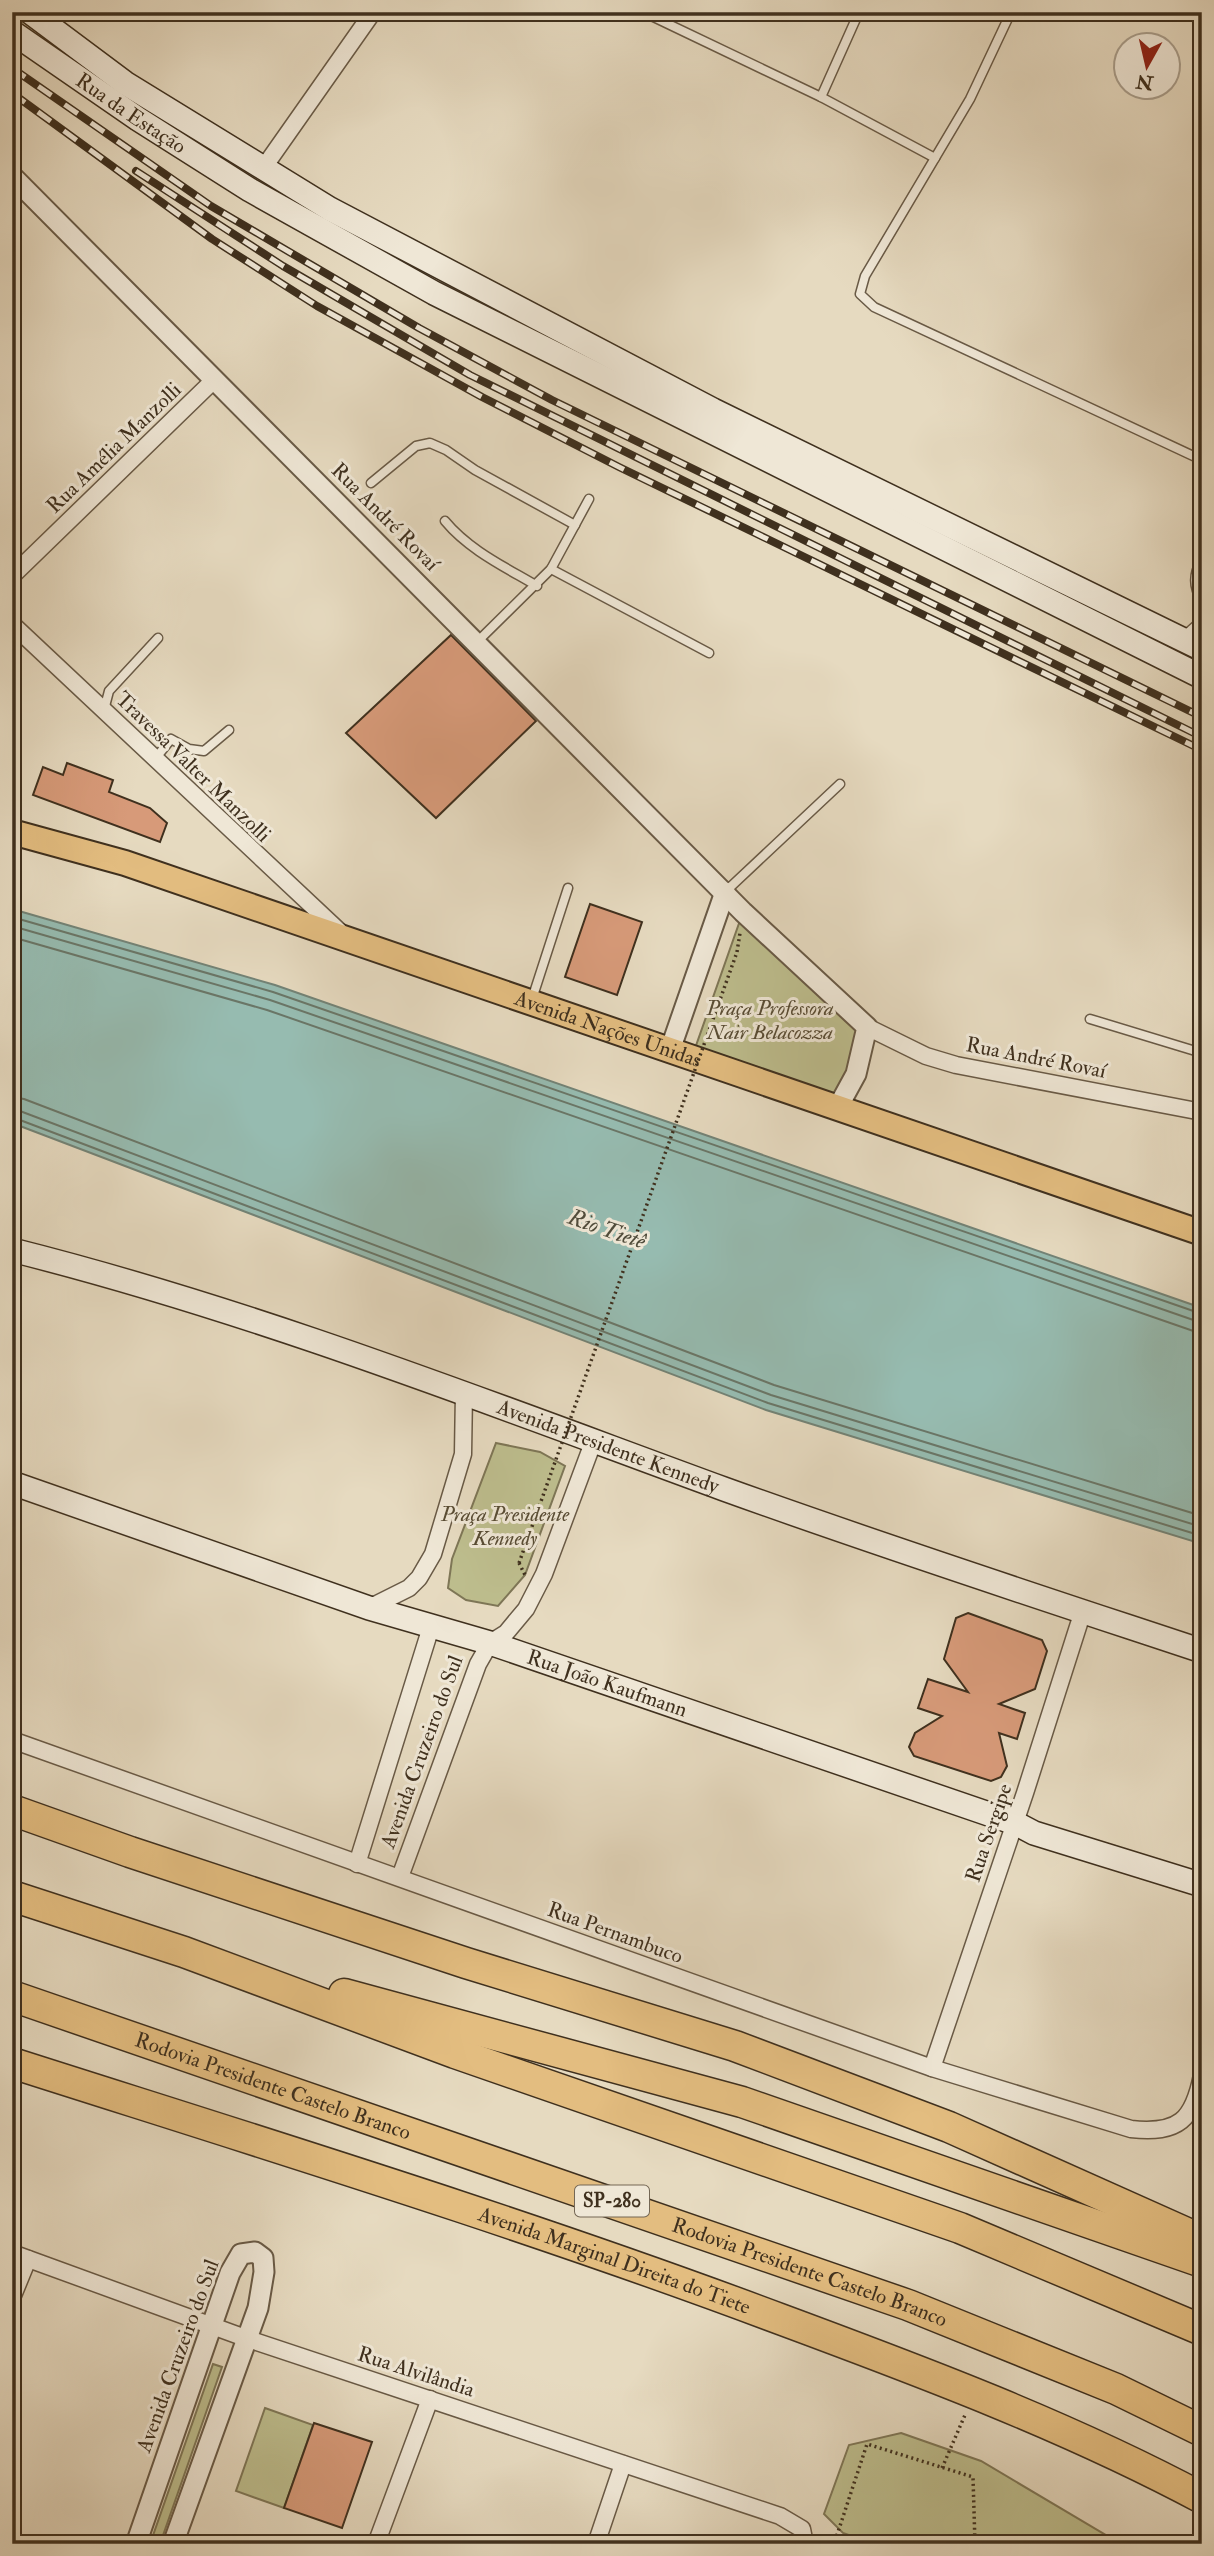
<svg xmlns="http://www.w3.org/2000/svg" width="1214" height="2556" viewBox="0 0 1214 2556" font-family="'IM FELL Double Pica',serif">
	<style>
		.green { fill: #bdbd8d; stroke: #7e7656; stroke-width: 2 }
		.water { fill: #96bbb0; stroke: #738376; stroke-width: 2 }
		.lines { fill: none; stroke-linecap: round; stroke-linejoin: round }
		.shore { stroke: #6a7667; stroke-width: 2 }
		.building { fill: #d79a79; stroke: #3f301e; stroke-width: 2 }
		.service-casing { stroke: #695a46; stroke-width: 11 }
		.minor-casing { stroke: #695a46; stroke-width: 19 }
		.tertiary-casing { stroke: #695a46; stroke-width: 23 }
		.secondary-casing { stroke: #3f301e; stroke-width: 26 }
		.primary-casing { stroke: #3f301e; stroke-width: 28 }
		.motorway-casing { stroke: #3f301e; stroke-width: 33 }
		.path { stroke: #3f301e; stroke-width: 3.5; stroke-dasharray: 2 3.5; stroke-linecap: butt }
		.service { stroke: #efe7d6; stroke-width: 8 }
		.minor { stroke: #efe7d6; stroke-width: 16 }
		.tertiary { stroke: #efe7d6; stroke-width: 19 }
		.secondary { stroke: #efe7d6; stroke-width: 23 }
		.primary { stroke: #e3bd80; stroke-width: 24 }
		.motorway { stroke: #e3bd80; stroke-width: 30 }
		.rail-casing { stroke: #3f301e; stroke-width: 8 }
		.rail { stroke: #efe7d6; stroke-width: 5; stroke-dasharray: 16; stroke-linecap: butt }
		.path-bridge { stroke: #3f301e; stroke-width: 3.5; stroke-dasharray: 2 3.5; stroke-linecap: butt }
		.labels { text-anchor: middle; dominant-baseline: central; stroke-width: 6; stroke-linejoin: round; paint-order: stroke }
		.shield { fill: #efe7d6; stroke: #746755; stroke-width: 2 }
		.shield-label { font-size: 19px; font-weight: bold; fill: #3f301e }
		.street-label { font-size: 21px; fill: #3f301e; stroke: #efe7d6 }
		.park-label { font-size: 21px; font-style: italic; fill: #584c34; stroke: #efe7d6 }
		.water-label { font-size: 23px; font-style: italic; fill: #504c3b; stroke: #efe7d6 }
	</style>
	<rect width="100%" height="100%" fill="#e6dac0"/>
	<filter id="stains"><feTurbulence type="fractalNoise" baseFrequency=".00286" numOctaves="4"/><feColorMatrix values="0 0 0 0 .2 0 0 0 0 .09 0 0 0 0 .02 0 0 0 .5 -.17"/></filter>
	<radialGradient id="worn" r=".72"><stop offset=".6" stop-color="#630" stop-opacity="0"/><stop offset="1" stop-color="#630" stop-opacity=".3"/></radialGradient>
	<!-- green -->
	<g class="green">
		<polygon points="743,912 867,1027 838,1107 692,1057"/>
		<polygon points="496,1443 540,1452 565,1466 525,1575 498,1606 466,1600 448,1588 452,1559"/>
		<polygon points="213,2364 222,2367 160,2544 150,2544"/>
		<polygon points="265,2408 313,2425 284,2508 236,2491"/>
		<polygon points="901,2433 981,2461 1121,2544 874,2544 843,2533 824,2514 849,2445"/>
	</g>
	<!-- water -->
	<polygon class="water" points="12,909 275,985 1202,1308 1202,1544 766,1410 12,1123"/>
	<g class="lines">
		<!-- shore -->
		<g class="shore">
			<polyline points="12,917 273,992 1202,1314"/>
			<polyline points="12,926 270,1000 1202,1323"/>
			<polyline points="12,937 267,1010 1202,1334"/>
			<polyline points="12,1097 24,1099 774,1385 1202,1516"/>
			<polyline points="12,1108 771,1395 1202,1527"/>
			<polyline points="12,1117 768,1403 1202,1536"/>
		</g>
	</g>
	<!-- building -->
	<g class="building">
		<polygon points="451,635 536,721 436,818 346,733"/>
		<polygon points="67,763 113,780 109,792 150,808 167,823 160,842 33,795 43,767 63,775"/>
		<polygon points="590,904 642,922 617,995 565,977"/>
		<polygon points="968,1613 1042,1640 1047,1651 1035,1689 999,1704 1025,1713 1017,1739 999,1733 1007,1766 1001,1777 991,1781 914,1756 909,1747 915,1733 942,1716 918,1708 928,1679 968,1692 944,1659 956,1618"/>
		<polygon points="314,2423 372,2442 342,2528 284,2508"/>
	</g>
	<g class="lines">
		<defs>
			<g id="service">
				<polyline points="643,12 821,97 935,158"/>
				<polyline points="1011,12 970,99 865,276 860,294 874,307 1202,460"/>
				<polyline points="821,97 859,12"/>
				<polyline points="371,483 416,446 430,443 446,450 475,470 575,525"/>
				<path d="M445,521C469,550 505,567 537,586"/>
				<path d="M1202,559C1193,574 1193,586 1202,602"/>
				<polyline points="551,569 709,653"/>
				<polyline points="1183,637 1202,620"/>
				<polyline points="477,642 551,569 589,499"/>
				<polyline points="104,710 109,691 158,638"/>
				<polyline points="155,759 171,739 189,749 204,751 229,730"/>
				<polyline points="725,892 840,784"/>
				<polyline points="532,999 568,888"/>
				<polyline points="1090,1019 1202,1053"/>
			</g>
			<g id="minor">
				<polyline points="262,170 373,12"/>
				<polyline points="12,576 215,379"/>
				<polyline points="12,624 339,931"/>
				<polyline points="867,1027 926,1056 956,1065 1202,1112"/>
				<polyline points="369,1608 409,1588 419,1578 433,1554 463,1454 464,1392"/>
				<path d="M12,1740L932,2068L1131,2129C1179,2134 1193,2120 1202,2075"/>
				<polyline points="357,1864 431,1627"/>
				<polyline points="400,1877 478,1664 490,1643 506,1633 526,1609 544,1574 594,1440"/>
				<polyline points="932,2068 1025,1793 1083,1611"/>
				<polyline points="12,2253 248,2339 780,2516 802,2529 805,2544"/>
				<polyline points="12,2298 28,2259"/>
				<polyline points="376,2544 430,2399"/>
				<polyline points="596,2544 623,2464"/>
			</g>
			<g id="tertiary">
				<polyline points="12,176 743,912 867,1027 856,1074 838,1107"/>
				<polyline points="670,1050 725,892"/>
				<polyline points="136,2544 230,2273 241,2254 255,2252 263,2258 264,2272 258,2308 173,2544"/>
			</g>
			<g id="secondary">
				<polyline points="30,12 125,83 330,209 713,410 1202,649"/>
				<path id="s1" d="M12,32L138,119L250,190L434,293L1202,677"/>
				<path id="s2" d="M12,1250C255,1311 489,1403 724,1489C882,1546 1042,1598 1202,1651"/>
				<path id="s3" d="M12,1483L369,1608L490,1643L1015,1823L1034,1833L1202,1885"/>
			</g>
			<g id="primary">
				<path id="s4" d="M12,832L125,863L1202,1233"/>
			</g>
			<g id="motorway">
				<polyline points="12,1810 130,1852 466,1963 735,2046 949,2127 1202,2240"/>
				<polyline points="12,1896 184,1952 455,2053 960,2228 1202,2330"/>
				<polyline points="344,1994 742,2102 1202,2262"/>
				<path id="s5" d="M12,1996L908,2305L1116,2389L1202,2431"/>
				<path id="s6" d="M12,2063C269,2145 527,2224 780,2319C923,2372 1067,2426 1202,2498"/>
			</g>
		</defs>
		<!-- service casing -->
		<use href="#service" class="service-casing"/>
		<!-- minor casing -->
		<use href="#minor" class="minor-casing"/>
		<!-- tertiary casing -->
		<use href="#tertiary" class="tertiary-casing"/>
		<!-- secondary casing -->
		<use href="#secondary" class="secondary-casing"/>
		<!-- primary casing -->
		<use href="#primary" class="primary-casing"/>
		<!-- motorway casing -->
		<use href="#motorway" class="motorway-casing"/>
		<!-- path -->
		<g class="path">
			<polyline points="737,952 740,933"/>
			<polyline points="519,1563 525,1575"/>
			<polyline points="942,2468 965,2415"/>
			<polyline points="821,2537 843,2544"/>
			<polyline points="835,2541 867,2444 973,2477 975,2544"/>
		</g>
		<!-- service -->
		<use href="#service" class="service"/>
		<!-- minor -->
		<use href="#minor" class="minor"/>
		<!-- tertiary -->
		<use href="#tertiary" class="tertiary"/>
		<!-- secondary -->
		<use href="#secondary" class="secondary"/>
		<!-- primary -->
		<use href="#primary" class="primary"/>
		<!-- motorway -->
		<use href="#motorway" class="motorway"/>
		<defs>
			<g id="rail">
				<polyline points="12,68 211,206 419,328 552,400 1202,717"/>
				<polyline points="12,93 212,239 317,306 482,397 619,467 1202,750"/>
				<polyline points="136,171 283,266 470,375 1202,737"/>
			</g>
		</defs>
		<!-- rail casing -->
		<use href="#rail" class="rail-casing"/>
		<!-- rail -->
		<use href="#rail" class="rail"/>
		<!-- path-bridge -->
		<polyline class="path-bridge" points="519,1563 737,952"/>
	</g>
	<g class="labels">
		<!-- shield labels -->
		<rect class="shield" x="575" y="2185.5" width="74" height="31" rx="5"/>
		<g class="shield-label">
			<text x="612" y="2201">SP-280</text>
		</g>
		<!-- street labels -->
		<g class="street-label">
			<text stroke="none"><textPath href="#s1" startOffset="144">Rua da Estação</textPath></text>
			<text transform="translate(114 448) rotate(-44)">Rua Amélia Manzolli</text>
			<text transform="translate(385 517) rotate(45)">Rua André Rovaí</text>
			<text transform="translate(193 767) rotate(44)">Travessa Valter Manzolli</text>
			<text stroke="none"><textPath href="#s4" startOffset="628">Avenida Nações Unidas</textPath></text>
			<text transform="translate(1036 1058) rotate(11)">Rua André Rovaí</text>
			<text stroke="none"><textPath href="#s2" startOffset="628">Avenida Presidente Kennedy</textPath></text>
			<text stroke="none"><textPath href="#s3" startOffset="628">Rua João Kaufmann</textPath></text>
			<text transform="translate(422 1752) rotate(-70)">Avenida Cruzeiro do Sul</text>
			<text transform="translate(989 1833) rotate(-71)">Rua Sergipe</text>
			<text transform="translate(615 1933) rotate(20)">Rua Pernambuco</text>
			<text stroke="none"><textPath href="#s5" startOffset="276">Rodovia Presidente Castelo Branco</textPath></text>
			<text stroke="none"><textPath href="#s6" startOffset="634">Avenida Marginal Direita do Tiete</textPath></text>
			<text stroke="none"><textPath href="#s5" startOffset="844">Rodovia Presidente Castelo Branco</textPath></text>
			<text transform="translate(178 2356) rotate(-70)">Avenida Cruzeiro do Sul</text>
			<text transform="translate(416 2372) rotate(18)">Rua Alvilândia</text>
		</g>
		<!-- park labels -->
		<g class="park-label">
			<text x="770" y="1008">Praça Professora<tspan x="770" dy="24">Nair Belacozza</tspan></text>
			<text x="505" y="1514">Praça Presidente<tspan x="505" dy="24">Kennedy</tspan></text>
		</g>
		<!-- water labels -->
		<g class="water-label">
			<text transform="translate(607 1229) rotate(19)">Rio Tietê</text>
		</g>
	</g>
	<!-- margin -->
	<rect width="1214" height="2556" fill="none" stroke="#e6dac0" stroke-width="42"/>
	<rect x="14" y="14" width="1186" height="2528" fill="none" stroke="#3f301e" stroke-width="3.5"/>
	<rect x="21" y="21" width="1172" height="2514" fill="none" stroke="#3f301e" stroke-width="2"/>
	<!-- north arrow -->
	<g transform="translate(1147 66) rotate(188)"><circle r="33" fill="#efe7d6" stroke="#a99e8c" stroke-width="2"/>
	<path d="M0-5L12 26L0 18L-12 26Z" fill="#8f2418"/>
	<text y="-10" font-size="19" font-weight="bold" text-anchor="middle" fill="#3f301e">N</text>
	</g>
	<rect width="100%" height="100%" filter="url(#stains)"/>
	<rect width="100%" height="100%" fill="url(#worn)"/>
</svg>
